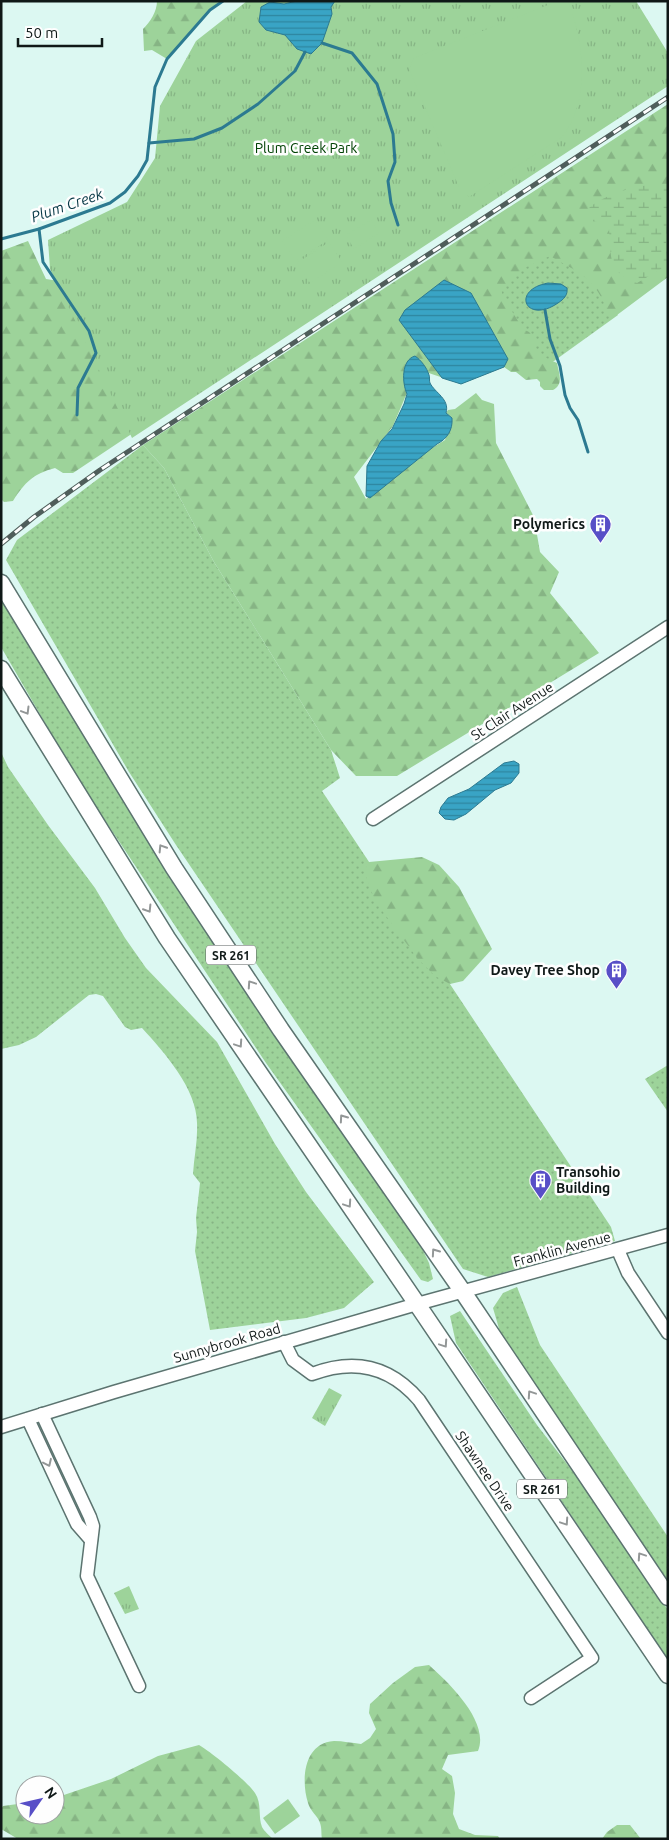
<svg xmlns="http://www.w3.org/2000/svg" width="669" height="1840" viewBox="0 0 669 1840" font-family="Ubuntu,sans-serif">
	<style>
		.grass { fill: url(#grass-dots) }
		.forest { fill: url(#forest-firs) }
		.wetland { fill: url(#wetland-marsh) }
		.park { fill: url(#park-tufts) }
		.pitch { fill: #9dd39a }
		.water { fill: url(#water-rules); stroke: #2c7a91 }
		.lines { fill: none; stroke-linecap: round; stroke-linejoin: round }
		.stream { stroke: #2c7a91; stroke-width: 3 }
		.minor-casing { stroke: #5c7470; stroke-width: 15 }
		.major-casing { stroke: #5c7470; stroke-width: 19 }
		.minor { stroke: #fff; stroke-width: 12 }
		.major { stroke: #fff; stroke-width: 16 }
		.rail-casing { stroke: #4f5e5b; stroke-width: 5 }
		.rail { stroke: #fefefe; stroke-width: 3; stroke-dasharray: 9; stroke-linecap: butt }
		.oneway { stroke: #939797 }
		.labels { text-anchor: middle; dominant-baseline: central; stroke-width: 5; stroke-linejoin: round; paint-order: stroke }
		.shield { fill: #fefefe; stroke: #575d5c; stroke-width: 1 }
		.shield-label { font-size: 12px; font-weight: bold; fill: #0f1817 }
		.park-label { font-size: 14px; fill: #004204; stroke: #fefefe }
		.poi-label { font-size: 14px; font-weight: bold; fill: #0f1817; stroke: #fefefe; text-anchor: end }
		.street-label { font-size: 14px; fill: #0f1817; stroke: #fefefe }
		.water-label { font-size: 15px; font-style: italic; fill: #063745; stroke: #fefefe }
	</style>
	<defs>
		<pattern id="grass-dots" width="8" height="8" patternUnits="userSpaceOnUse" patternTransform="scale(1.25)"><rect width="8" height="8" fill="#9dd39a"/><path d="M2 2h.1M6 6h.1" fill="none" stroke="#86b484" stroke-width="1.8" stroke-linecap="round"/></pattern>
		<pattern id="forest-firs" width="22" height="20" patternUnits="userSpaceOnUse" patternTransform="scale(1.25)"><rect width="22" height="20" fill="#9dd39a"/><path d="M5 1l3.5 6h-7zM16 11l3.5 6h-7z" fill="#86b484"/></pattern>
		<pattern id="wetland-marsh" width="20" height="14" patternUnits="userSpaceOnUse" patternTransform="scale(1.25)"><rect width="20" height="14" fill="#9dd39a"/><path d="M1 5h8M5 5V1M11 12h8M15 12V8" fill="none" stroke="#86b484"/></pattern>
		<pattern id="park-tufts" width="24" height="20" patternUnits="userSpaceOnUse" patternTransform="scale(1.25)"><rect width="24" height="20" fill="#9dd39a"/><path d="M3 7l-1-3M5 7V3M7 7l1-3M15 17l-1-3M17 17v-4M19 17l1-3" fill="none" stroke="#86b484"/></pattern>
		<pattern id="water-rules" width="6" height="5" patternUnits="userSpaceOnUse" patternTransform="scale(1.25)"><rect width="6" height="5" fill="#39a4c5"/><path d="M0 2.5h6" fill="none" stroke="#2e859f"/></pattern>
	</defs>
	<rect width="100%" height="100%" fill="#dcf8f2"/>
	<!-- grass -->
	<g class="grass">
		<polygon points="545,247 569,252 618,315 554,361 533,362 496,296 498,282"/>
		<polygon points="143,445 164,468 214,562 331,750 340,778 322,791 611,1227 615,1241 488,1277 463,1269 176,845 129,772 6,560 17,540"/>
		<polygon points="1,599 33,650 418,1240 429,1263 433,1279 428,1282 421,1280 266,1063 77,778 1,647"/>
		<path d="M1,752L8,767L48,825L95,888L125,938L146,968L217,1042L275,1144L306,1192L374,1282L344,1308L306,1318L210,1330L195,1251L197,1232L196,1218L200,1183L193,1174C194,1157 198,1140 197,1123C197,1089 164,1052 142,1028L131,1030L125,1027L103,996L96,994L89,995L36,1037L19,1045L1,1049Z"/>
		<polygon points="668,1065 668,1112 645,1079"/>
		<polygon points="517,1287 540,1345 668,1537 668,1581 500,1332 493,1308 503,1293"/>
		<polygon points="460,1311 537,1425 577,1477 668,1610 668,1660 456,1343 450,1316"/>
	</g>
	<!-- forest -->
	<g class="forest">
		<path d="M157,1H223L210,10L167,59L152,50L144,51L143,29C150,22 157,12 157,1Z"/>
		<path d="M668,104V277L613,318C605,309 603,297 595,288C585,273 565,265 550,256L524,268L501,289L503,297L523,329L529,332L536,340V352L542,356L557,363C559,374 564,384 553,390H544L540,386V382L537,379L526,380L516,372H511L504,367L461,384L417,369L393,426L354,477L366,499L404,465L445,440L452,418L446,413L448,410L455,409L476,393L482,400L494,404L496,443L534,517L540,552L559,572L550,593L599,653L397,776H356L331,750L214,562L164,468L143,445Z"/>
		<path d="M28,241L46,279L65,282L220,375L73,473H63L55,468C33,474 25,482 13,501L4,502L1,499V251Z"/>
		<polygon points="422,857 439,865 459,887 492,949 463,981 450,984 435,976 418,959 375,901 364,871 369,862"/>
		<path d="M429,1665C449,1683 490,1722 478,1751L448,1755L442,1769L452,1776L455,1793L453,1814L459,1829L475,1835L498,1836L500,1839H322C321,1834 322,1828 320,1823C318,1816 310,1811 308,1803C301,1781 303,1743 334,1741C343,1741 352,1743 361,1744L370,1738L376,1729L369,1713L370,1704L393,1683L415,1667Z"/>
		<path d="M199,1745C210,1751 249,1783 255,1793C262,1803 258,1817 262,1827C264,1831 270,1836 273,1839H18L1,1829V1808L3,1806L25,1803V1815H55V1798L111,1779L158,1756Z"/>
		<polygon points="617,1825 630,1825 641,1839 602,1839 607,1832"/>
	</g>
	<!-- wetland -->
	<path class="wetland" d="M650,185L668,186L666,249L668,265L637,283C607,272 611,256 609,228L605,224L589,220L587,210C600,196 631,187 650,185Z"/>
	<!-- park -->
	<g class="park">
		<polygon points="247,1 636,1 668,53 668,86 132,438 50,269 48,240 127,202 155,158 160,106 196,41"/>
		<polygon points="329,1388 342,1395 325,1426 312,1418"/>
		<polygon points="129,1586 139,1609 125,1614 114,1593"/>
	</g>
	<!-- pitch -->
	<g class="pitch">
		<path d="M558,1H568C584,42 591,100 562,137L469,197L459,187L409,69L414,58Z"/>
		<polygon points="315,220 328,240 296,261 282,241"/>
		<polygon points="371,220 379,233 354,249 346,235"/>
		<polygon points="329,242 342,262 310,283 297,263"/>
		<polygon points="288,1799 300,1816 275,1834 263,1818"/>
	</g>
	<!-- water -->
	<g class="water">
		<polygon points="297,1 335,1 331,7 332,14 322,43 311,54 297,49 285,35 266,30 259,22 261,7 270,2 284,4"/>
		<polygon points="444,280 471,293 508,359 504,367 461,384 442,378 399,320 405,310"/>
		<path d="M548,283L561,284L567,288C568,295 564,299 558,303C526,325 510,290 548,283Z"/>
		<path d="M415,356C421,360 427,368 429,375C430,377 429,381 430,383C435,393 450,399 446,413L452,418C453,430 447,439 437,444L370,498L366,496L367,466L381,441L392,429L404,404L407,394C402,383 401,360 415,356Z"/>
		<polygon points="514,761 519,764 519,773 511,783 495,790 466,814 454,820 445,819 439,813 441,807 448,798 469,789 504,763"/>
	</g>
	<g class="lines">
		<!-- stream -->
		<g class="stream">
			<polyline points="322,43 352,53 377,84 393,134 395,162 388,181 391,203 398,225"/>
			<polyline points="149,143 194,139 222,128 258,104 295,71 305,52"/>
			<polyline points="39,229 43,262 89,331 96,353 78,388 77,415"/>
			<polyline points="1,239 39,229 110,203 125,192 138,176 147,160 155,87 167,59 210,10 223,1"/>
			<polyline points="545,310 550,339 560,366 565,395 570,408 578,420 588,452"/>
		</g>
		<defs>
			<g id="minor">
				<polyline points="373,819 668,627"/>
				<polyline points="618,1250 628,1273 668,1333"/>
				<path d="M284,1342L293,1360L312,1374C354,1358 390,1366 419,1400L592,1658L531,1698"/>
				<polyline points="42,1414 90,1517 93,1526 87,1576 139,1686"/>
				<polyline points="28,1419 77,1524 91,1540"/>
				<polyline points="1,1427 114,1392 417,1304 668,1235"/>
			</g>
			<g id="major">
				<polyline points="1,583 174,868 281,1030 463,1292 668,1597"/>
				<polyline points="1,669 167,938 417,1304 668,1675"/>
			</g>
		</defs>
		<!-- minor casing -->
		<use href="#minor" class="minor-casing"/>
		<!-- major casing -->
		<use href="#major" class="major-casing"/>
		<!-- minor -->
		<use href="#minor" class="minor"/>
		<!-- major -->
		<use href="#major" class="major"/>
		<defs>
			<polyline id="rail" points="1,544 34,517 100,470 668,97"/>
		</defs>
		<!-- rail casing -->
		<use href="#rail" class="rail-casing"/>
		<!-- rail -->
		<use href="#rail" class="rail"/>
	</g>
	<!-- one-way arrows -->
	<defs><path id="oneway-chevron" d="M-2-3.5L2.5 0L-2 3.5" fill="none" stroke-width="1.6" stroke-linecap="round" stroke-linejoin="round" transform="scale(1.25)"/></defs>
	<g class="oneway">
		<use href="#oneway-chevron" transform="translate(26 711) rotate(59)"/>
		<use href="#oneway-chevron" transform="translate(162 848) rotate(-122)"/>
		<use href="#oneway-chevron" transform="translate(148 909) rotate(58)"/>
		<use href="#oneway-chevron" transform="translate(251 984) rotate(-124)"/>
		<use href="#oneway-chevron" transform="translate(239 1044) rotate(56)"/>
		<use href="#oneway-chevron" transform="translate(343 1118) rotate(-125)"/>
		<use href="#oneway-chevron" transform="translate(348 1204) rotate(56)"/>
		<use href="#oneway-chevron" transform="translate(435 1252) rotate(-125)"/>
		<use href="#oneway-chevron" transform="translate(444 1344) rotate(56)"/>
		<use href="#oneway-chevron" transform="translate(531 1394) rotate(-124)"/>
		<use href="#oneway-chevron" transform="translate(48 1463) rotate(65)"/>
		<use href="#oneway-chevron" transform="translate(565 1522) rotate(56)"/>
		<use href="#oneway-chevron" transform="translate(641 1556) rotate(-124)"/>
	</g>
	<!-- icons -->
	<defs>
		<symbol id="building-pin" viewBox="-11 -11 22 30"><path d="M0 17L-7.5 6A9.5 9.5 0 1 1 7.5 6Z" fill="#584fc7" stroke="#fefefe"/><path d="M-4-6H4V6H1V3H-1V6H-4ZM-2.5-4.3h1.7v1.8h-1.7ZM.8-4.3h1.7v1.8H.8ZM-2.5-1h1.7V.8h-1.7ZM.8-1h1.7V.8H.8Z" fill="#fff"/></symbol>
	</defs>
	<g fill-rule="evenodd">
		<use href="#building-pin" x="588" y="512" width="25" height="34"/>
		<use href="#building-pin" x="604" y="958" width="25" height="34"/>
		<use href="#building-pin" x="528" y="1168" width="25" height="34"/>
	</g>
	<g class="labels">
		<!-- shield labels -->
		<g class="shield">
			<rect x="206" y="945.5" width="50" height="19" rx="4"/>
			<rect x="517" y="1479.5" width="50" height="19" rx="4"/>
		</g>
		<g class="shield-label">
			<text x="231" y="955">SR 261</text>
			<text x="542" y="1489">SR 261</text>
		</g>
		<!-- park labels -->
		<g class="park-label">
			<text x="306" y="148">Plum Creek Park</text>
		</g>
		<!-- poi labels -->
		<g class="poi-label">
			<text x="585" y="524">Polymerics</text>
			<text x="600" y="970">Davey Tree Shop</text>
			<text x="556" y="1172" text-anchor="start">Transohio<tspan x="556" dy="16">Building</tspan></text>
		</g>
		<!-- street labels -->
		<g class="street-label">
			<text transform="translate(512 711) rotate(-33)">St Clair Avenue</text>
			<text transform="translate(562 1249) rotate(-15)">Franklin Avenue</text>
			<text transform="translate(227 1343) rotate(-16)">Sunnybrook Road</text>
			<text transform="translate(485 1471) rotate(56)">Shawnee Drive</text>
		</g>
		<!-- water labels -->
		<g class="water-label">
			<text transform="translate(67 205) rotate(-19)">Plum Creek</text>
		</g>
	</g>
	<!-- border -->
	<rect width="669" height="1840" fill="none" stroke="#0f1817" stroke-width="5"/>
	<!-- north arrow -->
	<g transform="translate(40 1800) rotate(56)"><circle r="24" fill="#fefefe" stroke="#9ea2a2"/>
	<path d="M0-4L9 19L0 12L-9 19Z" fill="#584fc7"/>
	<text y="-8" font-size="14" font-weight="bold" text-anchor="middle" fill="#0f1817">N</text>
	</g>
	<!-- scale -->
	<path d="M18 38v8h84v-8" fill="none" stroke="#0f1817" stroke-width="2.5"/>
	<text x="25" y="38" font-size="15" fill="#0f1817" stroke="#fefefe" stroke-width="4" paint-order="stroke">50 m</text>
</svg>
